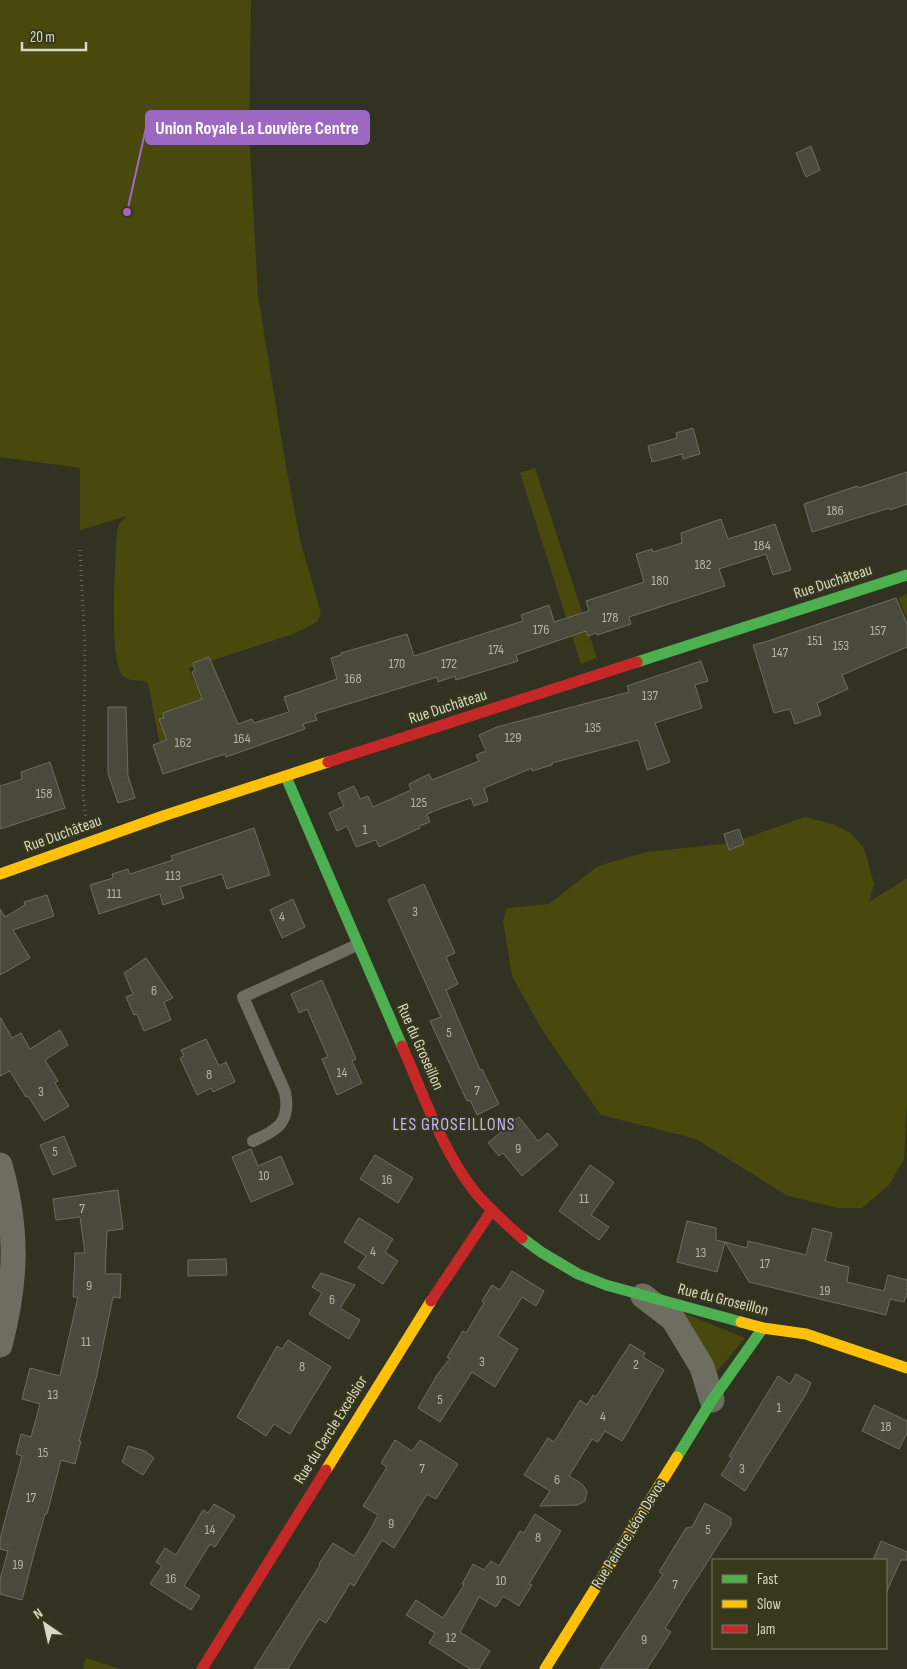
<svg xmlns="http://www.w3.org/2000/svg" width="907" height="1669" viewBox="0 0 907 1669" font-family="'Sofia Sans Condensed',sans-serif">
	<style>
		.green { fill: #49490e }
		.building { fill: #49493c; stroke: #6d6e60 }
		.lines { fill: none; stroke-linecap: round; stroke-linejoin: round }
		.path { stroke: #69695e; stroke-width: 3; stroke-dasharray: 1 4; stroke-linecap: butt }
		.lane { stroke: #6d6d60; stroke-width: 12 }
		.street { stroke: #6d6d60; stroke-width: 25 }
		.fast { stroke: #4caf50; stroke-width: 11 }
		.slow { stroke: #ffc107; stroke-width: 11 }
		.jam { stroke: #c62828; stroke-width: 11 }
		.labels { text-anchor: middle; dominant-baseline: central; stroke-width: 4; stroke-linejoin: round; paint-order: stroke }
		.number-label { font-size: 14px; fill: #b4b4a5 }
		.street-label { font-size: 16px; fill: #d8d8c8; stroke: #38381c }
		.neighbourhood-label { font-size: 18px; letter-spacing: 1px; fill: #bfb7fe; stroke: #38381c }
		.leader { fill: none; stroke: #9c68c2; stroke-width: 2 }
		.callout-dot { fill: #9c68c2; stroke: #38381c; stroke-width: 2 }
		.callout { fill: #9c68c2; stroke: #9c68c2; stroke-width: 2 }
		.callout-label { font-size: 18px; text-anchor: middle; font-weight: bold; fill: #fff }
	</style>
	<rect width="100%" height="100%" fill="#323222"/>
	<!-- green -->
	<g class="green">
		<path d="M0,0H251L249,132L258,296L286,466L300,540L321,614L317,622L293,634L189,668L214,732L160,745L148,683C140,678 130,683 123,676C108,662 116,557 117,532L119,524L127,516L80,530V468L0,457Z"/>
		<polygon points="535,468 597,658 581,664 520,473"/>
		<polygon points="907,594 907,619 898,598"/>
		<polygon points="805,817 833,824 850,833 864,848 874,884 869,902 907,878 907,1101 904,1159 889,1185 862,1208 838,1208 788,1196 696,1139 601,1115 544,1033 512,976 503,920 507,908 549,904 598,866 647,852 732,843"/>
		<polygon points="681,1312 745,1338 715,1374"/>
		<polygon points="86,1658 119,1669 83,1669"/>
	</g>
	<!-- building -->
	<g class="building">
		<polygon points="811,146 820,170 806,177 796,153"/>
		<polygon points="693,428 700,454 683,459 682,454 652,462 648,446 677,438 676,433"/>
		<polygon points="907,472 907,504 890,510 889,508 812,532 804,504 857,486 858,488"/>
		<polygon points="721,519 728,539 775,524 791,570 773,575 766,554 719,569 725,586 629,617 631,624 597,635 596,633 588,636 586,631 516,655 518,661 456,680 455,676 438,682 437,677 315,714 317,720 303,724 305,729 226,757 225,754 163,774 153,745 167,740 159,719 164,718 163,713 202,699 192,672 195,670 193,663 209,657 238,724 252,719 254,723 289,712 284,697 337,679 331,658 341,655 341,653 407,634 414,656 523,621 521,615 549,605 554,622 589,611 586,601 644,582 636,554 652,549 653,552 682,543 681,533"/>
		<polygon points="896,598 907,624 907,647 842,675 848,689 817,703 821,715 795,724 790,709 774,713 753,645 768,641"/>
		<polygon points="701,661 708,681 695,685 702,708 655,723 670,762 647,770 638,740 552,763 552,765 532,771 532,768 484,788 488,801 474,806 471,798 442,808 427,814 430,822 419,826 420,828 379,847 376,840 356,847 347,826 337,831 329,813 344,806 338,793 354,786 360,799 368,796 373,807 411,790 409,784 429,774 432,780 479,761 476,755 486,751 479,735 497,727 629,692 627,686"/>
		<polygon points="108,707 126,707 128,776 135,798 118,803 108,773"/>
		<polygon points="50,762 65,808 0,829 0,786 22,779 21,772"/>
		<polygon points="254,828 270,875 227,889 222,874 180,887 184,898 163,905 160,894 99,914 90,885 113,878 112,874 128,869 130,874 173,860 171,856"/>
		<polygon points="739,829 744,844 729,850 724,834"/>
		<polygon points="424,884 455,953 446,957 458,984 446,990 480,1070 482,1069 499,1104 477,1115 470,1100 467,1101 430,1021 441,1017 388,900"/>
		<polygon points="47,895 54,916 13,930 30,958 0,975 0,909 5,917 25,905 24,902"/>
		<polygon points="293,899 305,927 282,938 270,910"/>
		<polygon points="146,958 173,998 164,1002 171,1020 144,1031 137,1014 134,1015 126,997 133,994 124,973"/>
		<polygon points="322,980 356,1059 352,1061 362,1083 337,1095 322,1059 328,1057 307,1009 299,1013 291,994"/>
		<polygon points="0,1017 12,1038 21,1033 30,1049 60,1030 68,1045 45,1060 58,1081 55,1083 69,1106 44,1121 28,1096 26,1097 10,1071 0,1076"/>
		<polygon points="206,1039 219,1066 226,1062 235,1082 213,1092 211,1088 197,1095 180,1058 184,1056 181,1050"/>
		<polygon points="519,1117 538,1141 548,1133 558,1145 522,1176 503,1153 499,1156 488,1143"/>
		<polygon points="64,1136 76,1166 53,1175 40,1145"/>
		<polygon points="251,1149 258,1166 281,1156 293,1184 251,1202 232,1157"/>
		<polygon points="375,1155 413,1178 398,1203 360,1179"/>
		<polygon points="590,1165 614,1182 591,1215 609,1227 599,1240 559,1211"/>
		<polygon points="118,1190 123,1229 107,1231 105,1274 121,1274 120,1298 113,1297 96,1379 79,1441 81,1441 75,1464 61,1460 47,1514 45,1514 35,1550 22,1600 0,1594 0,1579 8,1551 0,1549 0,1539 22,1456 16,1454 21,1434 31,1437 40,1404 22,1399 30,1368 60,1376 78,1297 73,1297 75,1253 85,1253 80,1217 56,1220 53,1199"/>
		<polygon points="359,1218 393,1239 385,1252 398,1261 383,1284 358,1268 366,1256 344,1242"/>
		<polygon points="687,1221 716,1228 716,1240 725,1242 717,1272 677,1262"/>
		<polygon points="813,1228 832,1233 825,1261 849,1267 847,1282 884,1291 888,1275 907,1280 907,1293 904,1302 890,1299 886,1315 749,1282 725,1242 747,1248 748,1241 806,1255"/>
		<polygon points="226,1259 227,1275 188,1276 188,1260"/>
		<polygon points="512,1271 544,1291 536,1306 522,1297 498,1336 518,1349 495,1387 472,1372 440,1422 418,1408 437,1375 450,1358 447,1357 463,1331 466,1333 484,1303 482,1301 492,1285 500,1290"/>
		<polygon points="321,1273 355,1285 340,1308 360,1320 349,1339 309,1314 322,1293 312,1287"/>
		<polygon points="288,1340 331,1367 290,1434 274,1424 266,1436 237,1417 277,1346 282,1349"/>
		<polygon points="630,1344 645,1353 643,1357 664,1370 622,1441 605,1431 598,1442 592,1439 569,1476 582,1484 587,1491 585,1501 578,1505 540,1506 550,1491 524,1475 548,1438 554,1442 580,1400 587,1405 593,1395 596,1397"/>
		<polygon points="796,1374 811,1383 806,1394 745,1491 721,1475 732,1458 729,1456 778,1376 790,1384"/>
		<polygon points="874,1405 907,1421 907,1433 899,1449 862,1431"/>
		<polygon points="395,1440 412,1451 420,1440 458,1464 436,1499 427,1494 394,1548 382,1540 354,1586 350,1583 326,1623 319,1619 288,1669 254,1669 320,1565 319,1564 333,1543 354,1556 369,1532 378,1515 363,1506 387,1467 381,1463"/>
		<polygon points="128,1446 145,1451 154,1458 143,1475 122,1462"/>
		<polygon points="705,1503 731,1518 731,1525 665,1628 671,1632 647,1669 600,1669 663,1574 659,1572 686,1528 692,1527"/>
		<polygon points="214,1504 235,1516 215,1547 210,1544 184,1586 200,1596 191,1610 150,1584 162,1566 156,1562 165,1548 176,1555 203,1510 208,1513"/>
		<polygon points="535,1514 561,1531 529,1584 532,1585 519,1606 503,1596 496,1607 479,1597 460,1632 490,1651 479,1669 470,1669 429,1643 435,1633 406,1615 416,1600 443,1618 464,1585 462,1584 473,1564 484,1570 491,1561 499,1566 520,1531 524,1533"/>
		<polygon points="881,1541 907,1552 907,1560 901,1560 886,1593 886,1560 873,1560"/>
	</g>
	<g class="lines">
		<!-- path -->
		<polyline class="path" points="80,550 85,649 83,793 86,819"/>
		<!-- lane -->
		<path class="lane" d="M253,1141C278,1130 291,1122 285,1092L243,997L357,945"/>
		<!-- street -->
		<g class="street">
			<path d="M0,1165C18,1229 17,1280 0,1345"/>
			<polyline points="643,1296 673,1319 702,1367 712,1400"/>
		</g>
		<!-- fast -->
		<g class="fast">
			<polyline points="637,662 907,575"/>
			<polyline points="286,777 402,1046"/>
			<polyline points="522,1238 541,1252 578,1274 606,1285 741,1322"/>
			<polyline points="677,1457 712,1400 763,1328"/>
		</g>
		<!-- slow -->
		<g class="slow">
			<polyline points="0,874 163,816 328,762"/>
			<polyline points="741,1322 763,1328 806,1334 907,1368"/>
			<polyline points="326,1470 431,1301"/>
			<polyline points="545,1669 677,1457"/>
		</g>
		<!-- jam -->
		<g class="jam">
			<polyline points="328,762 637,662"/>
			<path d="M402,1046C424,1095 441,1149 475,1192C489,1209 506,1224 522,1238"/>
			<polyline points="431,1301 492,1210"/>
			<polyline points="202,1669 326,1470"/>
		</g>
	</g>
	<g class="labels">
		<!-- number labels -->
		<g class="number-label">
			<text x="835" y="510">186</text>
			<text x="762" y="545">184</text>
			<text x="703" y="564">182</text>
			<text x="660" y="580">180</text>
			<text x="610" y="617">178</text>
			<text x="541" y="629">176</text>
			<text x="878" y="630">157</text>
			<text x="815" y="640">151</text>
			<text x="841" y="645">153</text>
			<text x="496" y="649">174</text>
			<text x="780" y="652">147</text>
			<text x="397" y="663">170</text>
			<text x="449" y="663">172</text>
			<text x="353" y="678">168</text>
			<text x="650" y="695">137</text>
			<text x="593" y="727">135</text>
			<text x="513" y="737">129</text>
			<text x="242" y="738">164</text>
			<text x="183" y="742">162</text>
			<text x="44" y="793">158</text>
			<text x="419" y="802">125</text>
			<text x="365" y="829">1</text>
			<text x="173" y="875">113</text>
			<text x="114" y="893">111</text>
			<text x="415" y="911">3</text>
			<text x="282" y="916">4</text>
			<text x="154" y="990">6</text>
			<text x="449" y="1032">5</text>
			<text x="342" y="1072">14</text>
			<text x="209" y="1074">8</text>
			<text x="477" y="1090">7</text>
			<text x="41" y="1091">3</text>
			<text x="518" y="1148">9</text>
			<text x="55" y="1151">5</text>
			<text x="264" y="1175">10</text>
			<text x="387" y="1179">16</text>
			<text x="584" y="1198">11</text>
			<text x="82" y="1208">7</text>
			<text x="373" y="1251">4</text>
			<text x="701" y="1252">13</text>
			<text x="765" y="1263">17</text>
			<text x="89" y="1285">9</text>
			<text x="825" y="1290">19</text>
			<text x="332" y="1299">6</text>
			<text x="86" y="1341">11</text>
			<text x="482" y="1361">3</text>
			<text x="636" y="1364">2</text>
			<text x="302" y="1366">8</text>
			<text x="53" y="1394">13</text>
			<text x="440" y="1399">5</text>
			<text x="779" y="1407">1</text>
			<text x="603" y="1416">4</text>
			<text x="886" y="1426">18</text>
			<text x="43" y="1452">15</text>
			<text x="422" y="1468">7</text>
			<text x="742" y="1468">3</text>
			<text x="557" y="1479">6</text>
			<text x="31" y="1497">17</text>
			<text x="391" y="1523">9</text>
			<text x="210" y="1529">14</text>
			<text x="708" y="1529">5</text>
			<text x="538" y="1537">8</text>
			<text x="18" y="1564">19</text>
			<text x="171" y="1578">16</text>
			<text x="501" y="1580">10</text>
			<text x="675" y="1584">7</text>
			<text x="451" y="1637">12</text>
			<text x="644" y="1639">9</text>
		</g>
		<!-- street labels -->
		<g class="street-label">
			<text transform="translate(833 582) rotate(-18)">Rue Duchâteau</text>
			<text transform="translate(448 707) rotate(-18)">Rue Duchâteau</text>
			<text transform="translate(63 834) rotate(-20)">Rue Duchâteau</text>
			<text transform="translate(420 1047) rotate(66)">Rue du Groseillon</text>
			<text transform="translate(723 1300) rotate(14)">Rue du Groseillon</text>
			<text transform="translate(331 1430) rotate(-58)">Rue du Cercle Excelsior</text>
			<text transform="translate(629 1534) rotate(-58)">Rue Peintre Léon Devos</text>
		</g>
		<!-- neighbourhood labels -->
		<g class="neighbourhood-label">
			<text x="454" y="1124">LES GROSEILLONS</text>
		</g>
	</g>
	<!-- callouts -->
	<path class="leader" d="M127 212L146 128"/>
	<circle class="callout-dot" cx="127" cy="212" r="5"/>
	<rect class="callout" x="146" y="111" width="223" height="33" rx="5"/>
	<g class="callout-label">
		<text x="257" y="134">Union Royale La Louvière Centre</text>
	</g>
	<!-- legend -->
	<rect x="712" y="1559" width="175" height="90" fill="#38381c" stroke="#787861"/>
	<rect x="722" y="1575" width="25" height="8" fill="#4caf50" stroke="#787861"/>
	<text x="757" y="1584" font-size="15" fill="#d8d8c8">Fast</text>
	<rect x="722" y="1600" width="25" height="8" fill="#ffc107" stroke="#787861"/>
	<text x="757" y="1609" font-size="15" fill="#d8d8c8">Slow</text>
	<rect x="722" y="1625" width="25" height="8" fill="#c62828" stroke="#787861"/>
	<text x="757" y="1634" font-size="15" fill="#d8d8c8">Jam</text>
	<!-- north arrow -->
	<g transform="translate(45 1624) rotate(326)" stroke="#38381c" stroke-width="4" paint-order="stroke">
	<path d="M0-4L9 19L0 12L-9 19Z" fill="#d8d8c8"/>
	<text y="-8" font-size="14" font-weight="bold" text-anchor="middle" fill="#d8d8c8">N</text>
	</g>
	<!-- scale -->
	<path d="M22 42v8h64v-8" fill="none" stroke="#d8d8c8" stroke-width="2.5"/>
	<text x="30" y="42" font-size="15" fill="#d8d8c8" stroke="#38381c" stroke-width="4" paint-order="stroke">20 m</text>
</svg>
